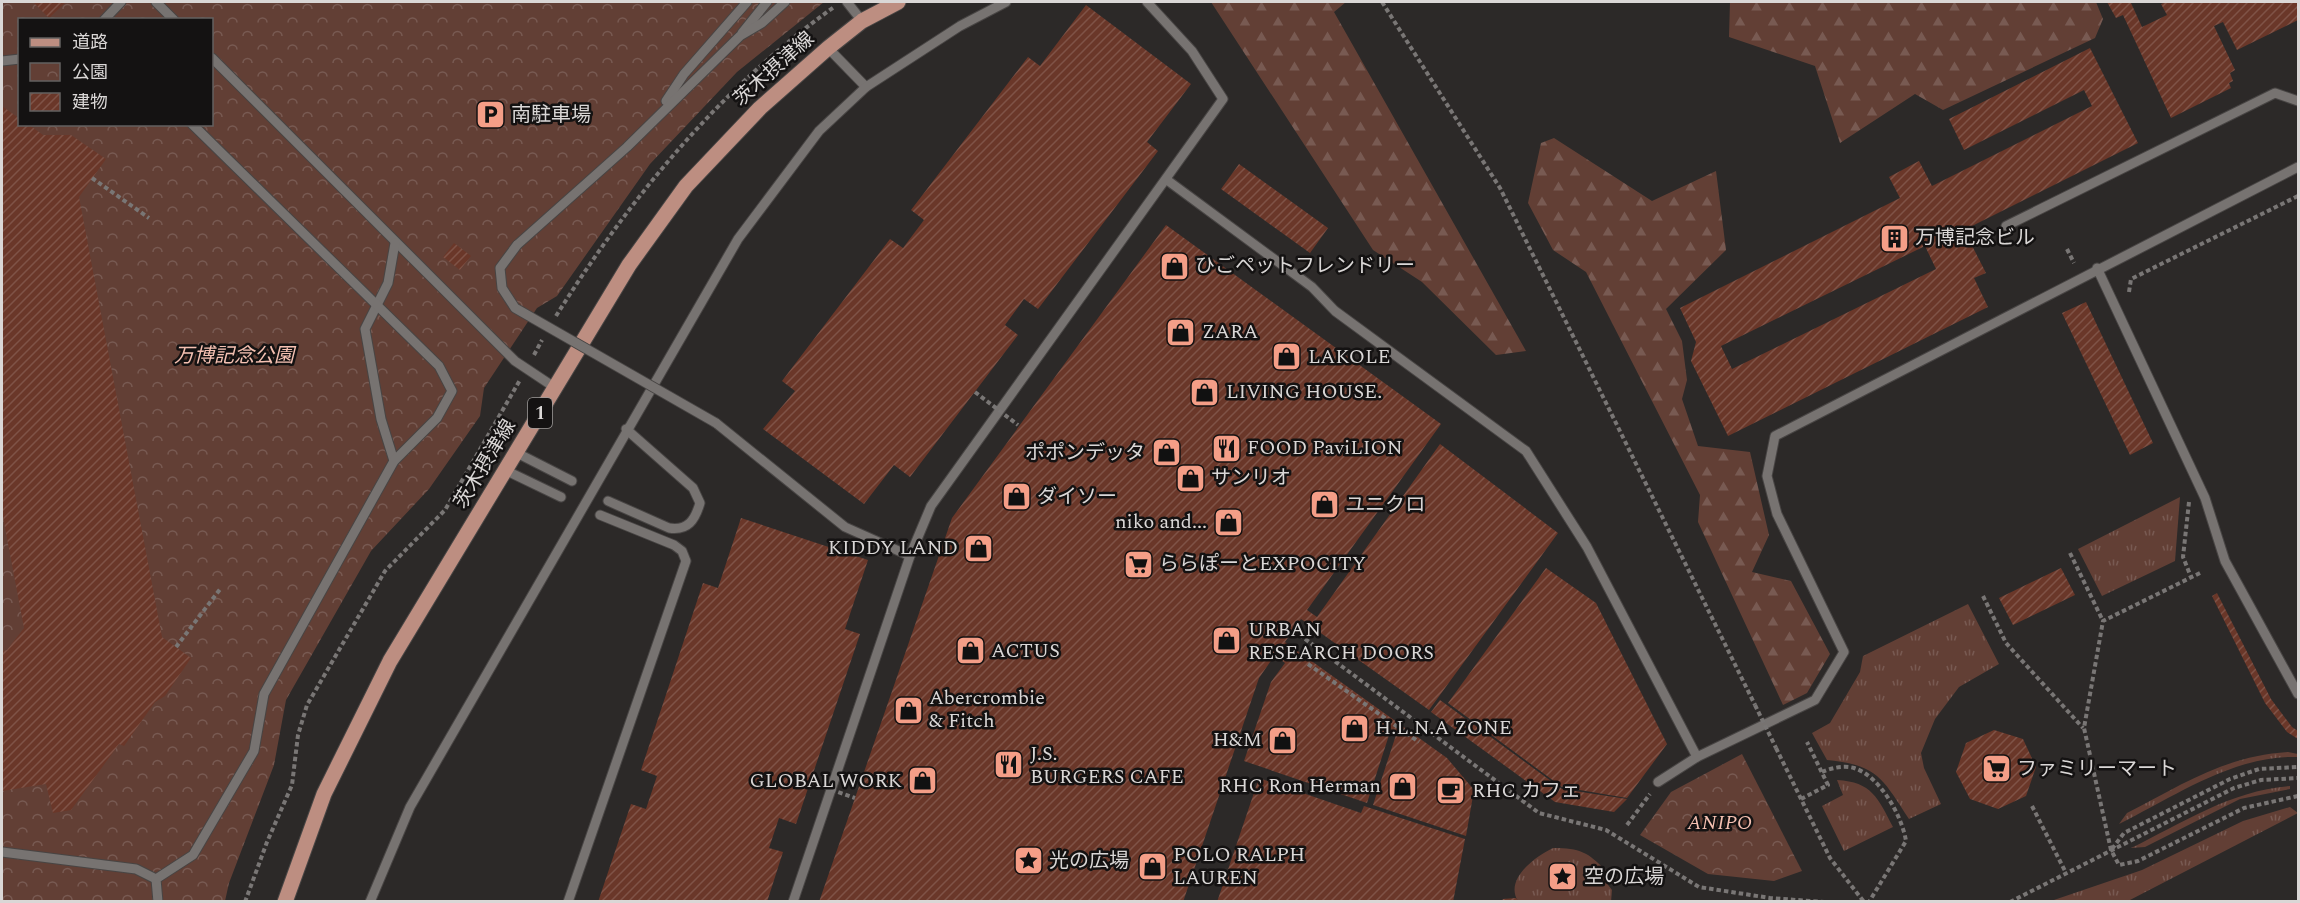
<svg xmlns="http://www.w3.org/2000/svg" width="2300" height="903" viewBox="0 0 2300 903" font-family="Spectral,'Noto Sans JP',serif">
	<style>
		.grass { fill: url(#grass-tufts) }
		.forest { fill: url(#forest-firs) }
		.park { fill: url(#park-crowns); fill-rule: evenodd }
		.building { fill: url(#building-hatch); fill-rule: evenodd }
		.lines { fill: none; stroke-linecap: round; stroke-linejoin: round }
		.service-casing { stroke: #484544; stroke-width: 11 }
		.primary-casing { stroke: #484544; stroke-width: 17 }
		.path { stroke: #797675; stroke-width: 4; stroke-dasharray: 4.5 3; stroke-linecap: butt }
		.service { stroke: #777371; stroke-width: 9 }
		.primary { stroke: #bd8e81; stroke-width: 15 }
		.service-bridge-casing { stroke: #484544; stroke-width: 11; stroke-linecap: butt }
		.path-bridge { stroke: #797675; stroke-width: 4; stroke-dasharray: 4.5 3; stroke-linecap: butt }
		.service-bridge { stroke: #777371; stroke-width: 9 }
		.labels { text-anchor: middle; dominant-baseline: central; stroke-width: 5; stroke-linejoin: round; paint-order: stroke }
		.shield { fill: #141212; stroke: #9f9c9b; stroke-width: 1.5 }
		.shield-label { font-size: 18px; font-weight: bold; fill: #dad7d6 }
		.street-label { font-size: 20px; fill: #dad7d6; stroke: #141212 }
		.poi-label { font-size: 20px; fill: #dad7d6; stroke: #141212; text-anchor: start }
		.park-label { font-size: 20px; font-style: italic; fill: #f5c1b2; stroke: #141212 }
	</style>
	<defs>
		<pattern id="grass-tufts" width="24" height="20" patternUnits="userSpaceOnUse" patternTransform="scale(1.5)"><rect width="24" height="20" fill="#623f35"/><path d="M3 7l-1-3M5 7V3M7 7l1-3M15 17l-1-3M17 17v-4M19 17l1-3" fill="none" stroke="#785a52"/></pattern>
		<pattern id="forest-firs" width="22" height="20" patternUnits="userSpaceOnUse" patternTransform="scale(1.5)"><rect width="22" height="20" fill="#623f35"/><path d="M5 1l3.5 6h-7zM16 11l3.5 6h-7z" fill="#785a52"/></pattern>
		<pattern id="park-crowns" width="20" height="18" patternUnits="userSpaceOnUse" patternTransform="scale(1.5)"><rect width="20" height="18" fill="#623f35"/><path d="M2 6a3 3 0 1 1 6 0M12 15a3 3 0 1 1 6 0" fill="none" stroke="#785a52"/></pattern>
		<pattern id="building-hatch" width="6" height="6" patternUnits="userSpaceOnUse" patternTransform="scale(1.5)"><rect width="6" height="6" fill="#6a3729"/><path d="M-1 1l2-2M0 6l6-6M5 7l2-2" fill="none" stroke="#7f5347"/></pattern>
	</defs>
	<rect width="100%" height="100%" fill="#2c2928"/>
	<!-- grass -->
	<g class="grass">
		<polygon points="2180,497 2175,561 2102,596 2078,549"/>
		<path d="M1968,604L1999,664L1959,687L1935,719L1921,753L1924,768L1941,804L1909,819C1882,778 1878,765 1827,760L1812,733L1830,723L1860,672L1863,656Z"/>
		<path d="M2288,752L2298,754V757C2234,755 2175,796 2119,824L2127,813C2182,785 2224,756 2288,752Z"/>
		<path d="M1837,780C1872,782 1878,798 1893,827L1844,851L1822,806L1843,795Z"/>
		<path d="M2290,786V789L2240,799L2145,847L2131,848C2182,823 2232,790 2290,786Z"/>
		<polygon points="2290,807 2298,813 2128,901 2051,901 2142,870 2243,821"/>
		<path d="M1553,848C1580,848 1588,852 1606,871L1605,881L1612,890L1611,902L1518,901C1504,879 1536,856 1553,848Z"/>
	</g>
	<!-- forest -->
	<g class="forest">
		<polygon points="1211,2 1346,2 1334,12 1526,351 1496,355 1422,282 1373,250"/>
		<polygon points="1730,2 2096,2 2103,19 2095,38 1943,110 1915,94 1840,143 1815,66 1729,37"/>
		<polygon points="1554,138 1652,201 1716,171 1726,250 1666,309 1682,341 1687,380 1682,399 1698,446 1750,452 1769,535 1752,572 1791,581 1830,654 1807,693 1783,705 1698,522 1700,495 1586,272 1553,250 1528,203 1541,143"/>
	</g>
	<!-- park -->
	<g class="park">
		<path d="M2,2H824L737,72L650,164L557,296L537,308L484,388L480,416L429,489L371,551L286,700L274,765L229,883L225,901L2,902ZM20,20H212V124H20Z"/>
		<polygon points="1742,754 1802,871 1774,881 1708,874 1640,835 1671,792"/>
	</g>
	<!-- building -->
	<g class="building">
		<polygon points="33,2 66,2 49,18"/>
		<polygon points="2107,2 2135,2 2131,3 2142,27 2167,15 2161,4 2166,2 2298,2 2298,20 2237,50 2223,22 2214,26 2235,70 2230,73 2233,81 2229,83 2231,88 2171,118 2123,15 2116,18"/>
		<polygon points="1086,5 1191,84 1147,142 1158,151 1038,309 1024,299 1005,325 1018,335 910,477 894,465 864,504 763,429 795,391 782,381 890,239 903,248 924,220 911,210 1028,57 1040,66"/>
		<path d="M2090,48L2138,143L1964,230L1986,273L1974,278L1988,307L1728,436L1691,361L1696,342L1680,308L1900,198L1889,177L1919,161L1932,186L2092,106L2084,90L1964,150L1949,119ZM1925,246L1936,269L1732,369L1721,346Z"/>
		<polygon points="2,106 20,119 20,124 28,124 43,135 71,135 106,159 79,197 162,637 191,658 165,696 155,702 124,746 119,744 71,810 53,813 46,784 2,791 2,651 7,650 24,628 2,512"/>
		<polygon points="1239,164 1328,228 1310,253 1221,189"/>
		<polygon points="1166,225 1441,424 1307,610 1317,617 1440,444 1558,533 1429,710 1301,619 1285,642 1447,758 1474,790 1466,836 1373,805 1397,732 1391,729 1367,803 1244,761 1271,682 1285,663 1275,655 1259,678 1183,902 819,902 952,518"/>
		<polygon points="454,243 471,256 460,270 443,257"/>
		<polygon points="2086,302 2153,443 2130,455 2062,313"/>
		<polygon points="741,518 868,560 845,629 860,634 796,824 779,818 769,848 783,852 767,902 598,902 631,804 646,809 657,776 641,770 703,583 718,588"/>
		<polygon points="1546,568 1596,603 1667,744 1627,798 1562,787 1448,703"/>
		<polygon points="2061,568 2075,595 2013,625 1999,598"/>
		<polygon points="2217,593 2271,699 2292,727 2298,731 2298,739 2287,732 2265,703 2212,596"/>
		<polygon points="1440,700 1562,789 1627,799 1614,812 1555,802 1431,712"/>
		<polygon points="1994,730 2023,739 2036,767 2026,796 1998,809 1970,799 1956,772 1966,743"/>
		<polygon points="1259,778 1361,813 1364,806 1465,839 1453,902 1217,902"/>
		<polygon points="1516,898 1519,902 1501,902 1503,899"/>
	</g>
	<g class="lines">
		<defs>
			<g id="service">
				<polyline points="156,2 174,20"/>
				<polyline points="847,2 862,21"/>
				<polyline points="104,20 121,2"/>
				<polyline points="742,33 767,2"/>
				<polyline points="828,48 866,87"/>
				<polyline points="212,58 515,361 554,387"/>
				<polyline points="2,61 20,59"/>
				<polyline points="666,101 684,74 747,2"/>
				<polyline points="1167,180 1312,287 1335,311 1526,451 1587,547 1697,757"/>
				<polyline points="2006,226 2275,93 2298,101"/>
				<polyline points="517,245 627,147 740,36 762,23 785,2"/>
				<polyline points="2097,268 2205,498 2225,561 2298,694"/>
				<polyline points="716,423 845,527 910,556"/>
				<polyline points="517,453 572,481"/>
				<polyline points="394,461 381,419 365,329 388,283 395,243"/>
				<polyline points="507,471 561,497"/>
				<path d="M608,501L669,528C688,531 695,520 700,503L693,488L626,429"/>
				<polyline points="1658,782 1697,757 1815,700 1844,652 1777,514 1767,476 1775,436 2298,167"/>
				<polyline points="2,852 136,869 156,879"/>
				<polyline points="158,902 156,879 193,855 254,751 264,694 394,461 437,418 452,391 439,366 192,124"/>
				<polyline points="370,902 410,807 738,239 819,131 866,87 960,26 1006,2"/>
				<polyline points="568,902 686,561 682,551 674,545 600,515"/>
				<polyline points="793,902 910,556 931,506 1223,99 1192,51 1147,2"/>
			</g>
			<polyline id="primary" points="285,902 324,794 390,661 629,265 686,186 760,108 828,48 862,21 898,2"/>
		</defs>
		<!-- service casing -->
		<use href="#service" class="service-casing"/>
		<!-- primary casing -->
		<use href="#primary" class="primary-casing"/>
		<!-- path -->
		<g class="path">
			<polyline points="1382,2 1500,188 1755,705"/>
			<polyline points="92,178 149,218"/>
			<polyline points="2067,249 2074,263"/>
			<polyline points="2129,292 2131,279 2298,196"/>
			<path d="M556,316C630,198 720,88 834,7"/>
			<polyline points="534,355 542,340"/>
			<polyline points="2189,502 2183,557 2191,577"/>
			<polyline points="2070,553 2103,621"/>
			<polyline points="2200,573 2103,621 2084,728 2111,850 2119,865 2138,861 2244,808 2298,796"/>
			<polyline points="1983,596 2006,643 2083,728"/>
			<polyline points="1293,630 1539,813 1606,830 1699,887 1770,898 1824,902"/>
			<polyline points="176,647 221,588"/>
			<polyline points="1308,664 1419,742"/>
			<polyline points="1776,748 1830,858 1864,902"/>
			<path d="M1822,772C1831,768 1844,765 1854,768C1880,776 1902,816 1906,841L1869,902"/>
			<polyline points="1801,799 1828,785 1807,742"/>
			<polyline points="2032,806 2066,873"/>
			<polyline points="1627,825 1650,794"/>
			<polyline points="2112,849 2124,833 2230,779 2259,769 2298,767"/>
			<polyline points="245,902 267,842 292,785 298,735 307,705 385,571 445,510 520,380"/>
			<polyline points="2010,902 2234,788 2261,780 2298,778"/>
		</g>
		<!-- service -->
		<use href="#service" class="service"/>
		<!-- primary -->
		<use href="#primary" class="primary"/>
		<defs>
			<polyline id="service-bridge" points="517,245 500,268 502,288 515,308 716,423"/>
		</defs>
		<!-- service-bridge casing -->
		<use href="#service-bridge" class="service-bridge-casing"/>
		<!-- path-bridge -->
		<g class="path-bridge">
			<polyline points="975,392 1018,425"/>
			<polyline points="1755,705 1776,748"/>
			<polyline points="810,782 855,798"/>
		</g>
		<!-- service-bridge -->
		<use href="#service-bridge" class="service-bridge"/>
	</g>
	<!-- icons -->
	<defs>
		<symbol id="parking-square" viewBox="-11 -11 22 22"><rect x="-9" y="-9" width="18" height="18" rx="4" fill="#f49e87" stroke="#141212"/><path d="M-3.5-5.5H1a3.5 3.5 0 0 1 0 7H-1V5.5H-3.5ZM-1-3.4V-.6H.8a1.4 1.4 0 0 0 0-2.8Z" fill="#111"/></symbol>
		<symbol id="building-square" viewBox="-11 -11 22 22"><rect x="-9" y="-9" width="18" height="18" rx="4" fill="#f49e87" stroke="#141212"/><path d="M-4-6H4V6H1V3H-1V6H-4ZM-2.5-4.3h1.7v1.8h-1.7ZM.8-4.3h1.7v1.8H.8ZM-2.5-1h1.7V.8h-1.7ZM.8-1h1.7V.8H.8Z" fill="#111"/></symbol>
		<symbol id="shop-square" viewBox="-11 -11 22 22"><rect x="-9" y="-9" width="18" height="18" rx="4" fill="#f49e87" stroke="#141212"/><path d="M-5-2.5h2.3a2.7 3.5 0 0 1 5.4 0H5L5.5 6h-11ZM-1.5-2.5h3a1.5 2.3 0 0 0-3 0Z" fill="#111"/></symbol>
		<symbol id="restaurant-square" viewBox="-11 -11 22 22"><rect x="-9" y="-9" width="18" height="18" rx="4" fill="#f49e87" stroke="#141212"/><path d="M-5-6h1v4h1v-4h1v4h1v-4h1v5L-1.5 .5V6h-2V.5L-5-1ZM5-6V6H3V1.5H1.5Q1.5-4 5-6Z" fill="#111"/></symbol>
		<symbol id="supermarket-square" viewBox="-11 -11 22 22"><rect x="-9" y="-9" width="18" height="18" rx="4" fill="#f49e87" stroke="#141212"/><path d="M-6-5.5h2.5l.6 2H6L4.5 2H-2.5L-4.4-4H-6ZM-1.5 3.2a1.3 1.3 0 1 0 .1 0ZM3 3.2a1.3 1.3 0 1 0 .1 0Z" fill="#111"/></symbol>
		<symbol id="cafe-square" viewBox="-11 -11 22 22"><rect x="-9" y="-9" width="18" height="18" rx="4" fill="#f49e87" stroke="#141212"/><path d="M-5.5-4.5H6V0H3Q3 3.5 0 3.5H-2.5Q-5.5 3.5-5.5 0ZM3-3.2v2h1.7v-2ZM-6 4.5H4V6H-6Z" fill="#111"/></symbol>
		<symbol id="sight-square" viewBox="-11 -11 22 22"><rect x="-9" y="-9" width="18" height="18" rx="4" fill="#f49e87" stroke="#141212"/><path d="M0-6L1.8-2.2L6-1.7L2.9 1.2L3.7 5.4L0 3.3L-3.7 5.4L-2.9 1.2L-6-1.7L-1.8-2.2Z" fill="#111"/></symbol>
	</defs>
	<g fill-rule="evenodd">
		<use href="#parking-square" x="474" y="98" width="33" height="33"/>
		<use href="#building-square" x="1878" y="222" width="33" height="33"/>
		<use href="#shop-square" x="1158" y="250" width="33" height="33"/>
		<use href="#shop-square" x="1164" y="316" width="33" height="33"/>
		<use href="#shop-square" x="1270" y="340" width="33" height="33"/>
		<use href="#shop-square" x="1188" y="376" width="33" height="33"/>
		<use href="#restaurant-square" x="1210" y="432" width="33" height="33"/>
		<use href="#shop-square" x="1150" y="436" width="33" height="33"/>
		<use href="#shop-square" x="1174" y="462" width="33" height="33"/>
		<use href="#shop-square" x="1000" y="480" width="33" height="33"/>
		<use href="#shop-square" x="1308" y="488" width="33" height="33"/>
		<use href="#shop-square" x="1212" y="506" width="33" height="33"/>
		<use href="#shop-square" x="962" y="532" width="33" height="33"/>
		<use href="#supermarket-square" x="1122" y="548" width="33" height="33"/>
		<use href="#shop-square" x="1210" y="624" width="33" height="33"/>
		<use href="#shop-square" x="954" y="634" width="33" height="33"/>
		<use href="#shop-square" x="892" y="694" width="33" height="33"/>
		<use href="#shop-square" x="1338" y="712" width="33" height="33"/>
		<use href="#shop-square" x="1266" y="724" width="33" height="33"/>
		<use href="#restaurant-square" x="992" y="748" width="33" height="33"/>
		<use href="#supermarket-square" x="1980" y="752" width="33" height="33"/>
		<use href="#shop-square" x="906" y="764" width="33" height="33"/>
		<use href="#shop-square" x="1386" y="770" width="33" height="33"/>
		<use href="#cafe-square" x="1434" y="774" width="33" height="33"/>
		<use href="#sight-square" x="1012" y="844" width="33" height="33"/>
		<use href="#shop-square" x="1136" y="850" width="33" height="33"/>
		<use href="#sight-square" x="1546" y="860" width="33" height="33"/>
	</g>
	<g class="labels">
		<!-- shield labels -->
		<rect class="shield" x="528" y="398" width="24" height="30" rx="4.5"/>
		<g class="shield-label">
			<text x="540" y="413">1</text>
		</g>
		<!-- street labels -->
		<g class="street-label">
			<text transform="translate(774 69) rotate(-42)">茨木摂津線</text>
			<text transform="translate(485 464) rotate(-59)">茨木摂津線</text>
		</g>
		<!-- poi labels -->
		<g class="poi-label">
			<text x="511" y="115">南駐車場</text>
			<text x="1915" y="238">万博記念ビル</text>
			<text x="1195" y="266">ひごペットフレンドリー</text>
			<text x="1202" y="332">ZARA</text>
			<text x="1308" y="357">LAKOLE</text>
			<text x="1226" y="392">LIVING HOUSE.</text>
			<text x="1247" y="448">FOOD PaviLION</text>
			<text x="1145" y="453" text-anchor="end">ポポンデッタ</text>
			<text x="1211" y="478">サンリオ</text>
			<text x="1037" y="497">ダイソー</text>
			<text x="1345" y="505">ユニクロ</text>
			<text x="1207" y="522" text-anchor="end">niko and...</text>
			<text x="958" y="548" text-anchor="end">KIDDY LAND</text>
			<text x="1159" y="564">ららぽーとEXPOCITY</text>
			<text x="1248" y="630">URBAN<tspan x="1248" dy="23">RESEARCH DOORS</tspan></text>
			<text x="991" y="651">ACTUS</text>
			<text x="929" y="698">Abercrombie<tspan x="929" dy="23">&amp; Fitch</tspan></text>
			<text x="1375" y="728">H.L.N.A ZONE</text>
			<text x="1262" y="740" text-anchor="end">H&amp;M</text>
			<text x="1030" y="754">J.S.<tspan x="1030" dy="23">BURGERS CAFE</tspan></text>
			<text x="2017" y="769">ファミリーマート</text>
			<text x="902" y="781" text-anchor="end">GLOBAL WORK</text>
			<text x="1381" y="786" text-anchor="end">RHC Ron Herman</text>
			<text x="1472" y="791">RHC カフェ</text>
			<text x="1173" y="855">POLO RALPH<tspan x="1173" dy="23">LAUREN</tspan></text>
			<text x="1049" y="861">光の広場</text>
			<text x="1584" y="877">空の広場</text>
		</g>
		<!-- park labels -->
		<g class="park-label">
			<text x="234" y="356">万博記念公園</text>
			<text x="1720" y="823">ANIPO</text>
		</g>
	</g>
	<!-- border -->
	<rect width="2300" height="903" fill="none" stroke="#dad7d6" stroke-width="6"/>
	<!-- legend -->
	<rect x="18" y="18" width="195" height="108" fill="#141212" stroke="#636160" stroke-width="1.5"/>
	<rect x="30" y="38" width="30" height="9" fill="#bd8e81" stroke="#636160" stroke-width="1.5"/>
	<text x="72" y="48" font-size="18" fill="#dad7d6">道路</text>
	<rect x="30" y="63" width="30" height="18" fill="url(#park-crowns)" stroke="#636160" stroke-width="1.5"/>
	<text x="72" y="78" font-size="18" fill="#dad7d6">公園</text>
	<rect x="30" y="93" width="30" height="18" fill="url(#building-hatch)" stroke="#636160" stroke-width="1.5"/>
	<text x="72" y="108" font-size="18" fill="#dad7d6">建物</text>
</svg>
